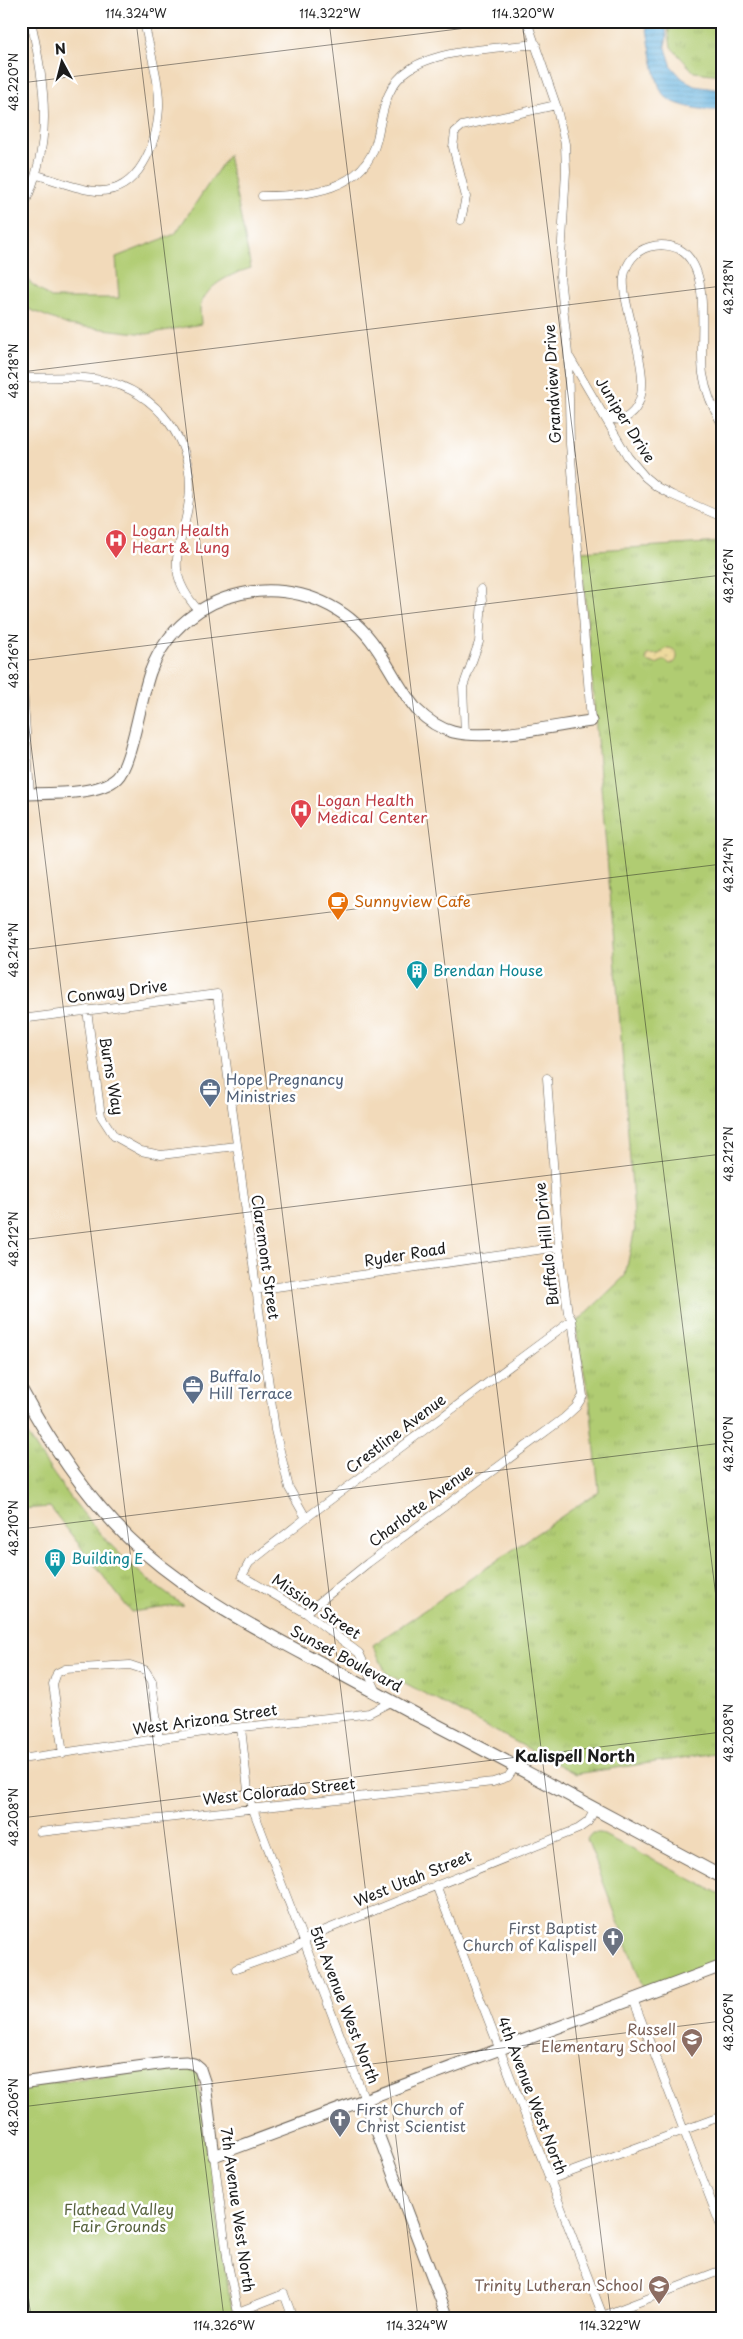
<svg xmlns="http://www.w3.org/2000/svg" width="743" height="2339" font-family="'Playpen Sans',sans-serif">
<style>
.grass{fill:url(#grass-tufts);stroke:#667447}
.sand{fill:url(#sand-dots);stroke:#857b5d}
.park{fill:#b0cc72;stroke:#667447}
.water{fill:url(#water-rules);stroke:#41687e}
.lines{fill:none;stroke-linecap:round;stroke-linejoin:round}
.street-casing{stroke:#675e53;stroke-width:9}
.secondary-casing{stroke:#675e53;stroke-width:13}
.primary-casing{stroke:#675e53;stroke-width:14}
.street{stroke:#fff;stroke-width:8}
.secondary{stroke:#fff;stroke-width:11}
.primary{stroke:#fff;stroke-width:12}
.ticks{fill:none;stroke:#1c1c1c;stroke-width:1;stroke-opacity:0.45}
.labels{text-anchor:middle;stroke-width:5;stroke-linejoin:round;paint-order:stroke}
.street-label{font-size:15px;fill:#1c1c1c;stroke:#fff}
.health-label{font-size:15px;fill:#be3a42;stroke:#fff;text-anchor:start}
.food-label{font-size:15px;fill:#c56008;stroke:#fff;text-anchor:start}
.culture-label{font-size:15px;fill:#0d838f;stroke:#fff;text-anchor:start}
.service-label{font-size:15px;fill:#4e5e75;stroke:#fff;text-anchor:start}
.worship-label{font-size:15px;fill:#5b616d;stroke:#fff;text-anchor:end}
.education-label{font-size:15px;fill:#785e54;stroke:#fff;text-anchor:end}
.park-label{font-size:15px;fill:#57623e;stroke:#fff}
.neighbourhood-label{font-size:16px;font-weight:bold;fill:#1c1c1c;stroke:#fff}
.neatline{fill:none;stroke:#1c1c1c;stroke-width:2}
.ticks-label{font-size:12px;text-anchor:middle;fill:#1c1c1c}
</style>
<defs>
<pattern id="grass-tufts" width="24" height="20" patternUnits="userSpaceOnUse" patternTransform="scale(1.25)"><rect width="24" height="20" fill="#b0cc72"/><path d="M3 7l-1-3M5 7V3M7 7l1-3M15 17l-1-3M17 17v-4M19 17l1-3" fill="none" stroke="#97af62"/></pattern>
<pattern id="sand-dots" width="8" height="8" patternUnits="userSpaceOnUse" patternTransform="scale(1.25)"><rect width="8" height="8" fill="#eeda9e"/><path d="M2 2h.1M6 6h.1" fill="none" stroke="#ccba88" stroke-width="1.8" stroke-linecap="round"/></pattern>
<pattern id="water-rules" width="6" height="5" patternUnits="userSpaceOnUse" patternTransform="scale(1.25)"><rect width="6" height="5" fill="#66b4e0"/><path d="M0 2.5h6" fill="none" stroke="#5392b5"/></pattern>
</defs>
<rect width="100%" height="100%" fill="#fff"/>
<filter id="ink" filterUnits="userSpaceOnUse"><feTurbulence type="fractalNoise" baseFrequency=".02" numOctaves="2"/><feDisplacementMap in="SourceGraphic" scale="10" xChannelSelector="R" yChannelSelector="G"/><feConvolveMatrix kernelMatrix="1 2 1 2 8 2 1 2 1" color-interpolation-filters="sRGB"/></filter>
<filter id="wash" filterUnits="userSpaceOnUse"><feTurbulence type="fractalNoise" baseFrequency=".0096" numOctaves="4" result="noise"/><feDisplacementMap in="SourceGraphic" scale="20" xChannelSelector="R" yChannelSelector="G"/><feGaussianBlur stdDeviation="1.12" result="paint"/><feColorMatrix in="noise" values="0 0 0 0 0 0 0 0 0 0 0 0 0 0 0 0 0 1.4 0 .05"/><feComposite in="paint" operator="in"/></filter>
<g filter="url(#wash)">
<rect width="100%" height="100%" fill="#f2daba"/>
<path class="grass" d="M667,21h55v54l-28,-3 -23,-25z
M722,542v1210l-146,22 -190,-101 -13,-28 226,-154 -9,-88 -15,-79 50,-48 10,-48 -23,-312 -31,-365z
M21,1424c42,69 94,138 162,181l-52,7 -81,-105 -29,2z"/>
<path class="sand" d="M667,648c10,0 13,9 7,15l-4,1 -5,-4 -9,4 -10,-3 1,-6 12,-1z"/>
<path class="park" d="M228,155l23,113c-19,6 -42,15 -50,36 -2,6 0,14 0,20l-54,10 -79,-9 -47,-19 1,-80 6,55 23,17h68l-3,-41 59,-23z
M592,1833h8l122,62v63l-78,32 -57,-151z
M188,2066l9,7 32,222 6,23h-214v-232z"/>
<path class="water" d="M646,21h19l2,16 -2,8 7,22 10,11 12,8 28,4v20c-15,1 -50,-3 -59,-16 -8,-11 -15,-58 -17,-73z"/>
</g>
<g filter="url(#ink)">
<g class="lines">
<g class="street-casing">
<path id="street" d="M527,21l29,84 9,39 1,27 -6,105 8,78 2,90 21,277
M37,175c19,5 40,15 59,16 43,3 61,-48 63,-83 1,-28 -10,-59 -15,-87
M262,196c45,0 103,-5 115,-57 6,-27 8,-54 33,-70 29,-20 91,-21 126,-25
M21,212c33,-67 25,-121 10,-191
M461,220l5,-23 -13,-50 2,-15 7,-6 94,-21
M570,358l58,99 17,20 12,10 15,8 50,22
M21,378c27,0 54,-3 80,2 57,11 95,63 88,120 -6,49 -29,67 10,111
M604,414c6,5 13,8 21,4 41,-22 -5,-106 -1,-141 2,-14 11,-26 25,-30 10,-3 21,-2 30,2 35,20 19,91 24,125 3,18 10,35 19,50
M21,657l9,137
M465,734l-2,-47 16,-45 3,-41 -1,-12
M87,1010l14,106 13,20 27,15 20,4 75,-9
M21,1019l196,-25 58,436 14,58 17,30
M255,1290l304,-43
M306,1613l62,-50 196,-145 12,-11 7,-11 -11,-76 -4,-7 -9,-66 -12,-169
M377,1692l-18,-39 -53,-40 -64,-37 7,-13 57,-45 266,-198
M241,1728l8,71 116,301
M63,1754l-10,-70 4,-11 8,-4 65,-4 15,5 7,11 7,59
M21,1759l203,-30 131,-14 14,-2 22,-11
M40,1832l453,-50 15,-5 7,-10
M436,1885l167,431
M236,1969l59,-21 18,-13 265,-106 10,-7 7,-13
M633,1999l89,230
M214,2156l14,108 11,54
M549,2180l173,-64
M238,2312l46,-18 9,24
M600,2317l122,-47"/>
</g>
<g class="secondary-casing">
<path id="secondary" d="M21,794c25,-1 77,2 96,-16 15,-14 24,-84 34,-108 32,-83 139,-105 205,-46 26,23 38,59 61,86 10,10 21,18 36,22 37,9 99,-6 138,-11
M21,2083l145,-20 20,-1 8,2 6,5 5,15 9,72 508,-190
M365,2100l83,218"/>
</g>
<g class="primary-casing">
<path id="primary" d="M21,1389c32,59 71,118 123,163 53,46 115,78 177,111 32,17 64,35 96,52 102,52 203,108 305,162"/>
</g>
<use href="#street" class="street"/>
<use href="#secondary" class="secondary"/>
<use href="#primary" class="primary"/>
</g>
</g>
<path class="ticks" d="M136,21l282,2297M329,21l282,2297M522,21l200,1625M716,21l6,50M21,83l502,-62M21,372l701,-86M21,661l701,-86M21,663l203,1655M21,950l701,-86M21,1240l701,-86M21,1529l701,-86M21,1818l701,-86M21,2107l701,-86M21,2238l10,80M663,2318l59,-7"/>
<defs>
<g id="hospital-pin" transform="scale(1.125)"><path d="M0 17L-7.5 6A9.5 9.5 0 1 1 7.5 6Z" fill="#e0444e" stroke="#fff"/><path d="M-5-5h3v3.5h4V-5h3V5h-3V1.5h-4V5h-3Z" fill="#fff"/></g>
<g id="cafe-pin" transform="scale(1.125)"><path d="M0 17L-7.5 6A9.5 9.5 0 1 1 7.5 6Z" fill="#e8710a" stroke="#fff"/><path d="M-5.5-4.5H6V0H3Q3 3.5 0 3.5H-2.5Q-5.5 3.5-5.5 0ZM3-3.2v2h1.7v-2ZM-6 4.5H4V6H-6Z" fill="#fff"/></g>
<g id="building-pin" transform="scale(1.125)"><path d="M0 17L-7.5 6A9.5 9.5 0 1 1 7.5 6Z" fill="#0f9aa8" stroke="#fff"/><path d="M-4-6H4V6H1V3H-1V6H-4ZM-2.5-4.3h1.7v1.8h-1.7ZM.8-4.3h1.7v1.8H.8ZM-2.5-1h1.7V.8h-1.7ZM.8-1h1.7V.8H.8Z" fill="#fff"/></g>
<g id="office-pin" transform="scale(1.125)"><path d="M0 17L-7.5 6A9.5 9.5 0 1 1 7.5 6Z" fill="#5c6f8a" stroke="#fff"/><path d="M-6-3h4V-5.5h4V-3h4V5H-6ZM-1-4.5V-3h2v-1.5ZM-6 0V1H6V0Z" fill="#fff"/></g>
<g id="church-pin" transform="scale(1.125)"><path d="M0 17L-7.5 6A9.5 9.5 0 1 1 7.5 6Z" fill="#6b7280" stroke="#fff"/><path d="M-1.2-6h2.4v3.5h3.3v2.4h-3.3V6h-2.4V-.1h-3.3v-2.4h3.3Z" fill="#fff"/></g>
<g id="school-pin" transform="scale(1.125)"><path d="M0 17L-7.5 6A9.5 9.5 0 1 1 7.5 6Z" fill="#8d6e63" stroke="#fff"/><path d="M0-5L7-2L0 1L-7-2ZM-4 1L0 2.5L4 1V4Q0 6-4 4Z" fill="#fff"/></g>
</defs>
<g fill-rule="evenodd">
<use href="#hospital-pin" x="116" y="540"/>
<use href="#hospital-pin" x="301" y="810"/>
<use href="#cafe-pin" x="338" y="902"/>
<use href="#building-pin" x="417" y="971"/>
<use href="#office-pin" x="210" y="1089"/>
<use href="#office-pin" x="193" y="1386"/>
<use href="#building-pin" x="55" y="1559"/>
<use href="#church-pin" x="613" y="1938"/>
<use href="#school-pin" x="692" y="2039"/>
<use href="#church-pin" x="340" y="2119"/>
<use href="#school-pin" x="659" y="2286"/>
</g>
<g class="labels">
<g class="street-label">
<text transform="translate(553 384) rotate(-93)" y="5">Grandview Drive</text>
<text transform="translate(625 420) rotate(58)" y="5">Juniper Drive</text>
<text transform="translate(117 992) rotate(-7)" y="5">Conway Drive</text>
<text transform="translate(111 1076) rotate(80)" y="5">Burns Way</text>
<text transform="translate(547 1244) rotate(-96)" y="5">Buffalo Hill Drive</text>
<text transform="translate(405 1255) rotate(-9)" y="5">Ryder Road</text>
<text transform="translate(265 1257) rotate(82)" y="5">Claremont Street</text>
<text transform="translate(396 1434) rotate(-37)" y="5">Crestline Avenue</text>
<text transform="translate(421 1506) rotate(-37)" y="5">Charlotte Avenue</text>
<text transform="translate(316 1607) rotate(34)" y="5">Mission Street</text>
<text transform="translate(346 1659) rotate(28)" y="5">Sunset Boulevard</text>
<text transform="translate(205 1720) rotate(-8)" y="5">West Arizona Street</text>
<text transform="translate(279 1792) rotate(-6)" y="5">West Colorado Street</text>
<text transform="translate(413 1879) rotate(-22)" y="5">West Utah Street</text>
<text transform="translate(344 2005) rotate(69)" y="5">5th Avenue West North</text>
<text transform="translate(532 2096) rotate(69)" y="5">4th Avenue West North</text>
<text transform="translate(237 2210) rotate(82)" y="5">7th Avenue West North</text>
</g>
<g class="health-label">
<text x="132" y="536">Logan Health<tspan x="132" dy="17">Heart &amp; Lung</tspan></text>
<text x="317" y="806">Logan Health<tspan x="317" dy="17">Medical Center</tspan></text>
</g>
<g class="food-label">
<text x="354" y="907">Sunnyview Cafe</text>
</g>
<g class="culture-label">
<text x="433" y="976">Brendan House</text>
<text x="71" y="1564">Building E</text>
</g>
<g class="service-label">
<text x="226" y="1085">Hope Pregnancy<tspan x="226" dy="17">Ministries</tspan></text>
<text x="209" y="1382">Buffalo<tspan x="209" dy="17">Hill Terrace</tspan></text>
</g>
<g class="worship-label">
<text x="597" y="1934">First Baptist<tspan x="597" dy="17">Church of Kalispell</tspan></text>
<text x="356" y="2115" text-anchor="start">First Church of<tspan x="356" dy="17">Christ Scientist</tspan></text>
</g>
<g class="education-label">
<text x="676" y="2035">Russell<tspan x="676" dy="17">Elementary School</tspan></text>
<text x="643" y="2291">Trinity Lutheran School</text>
</g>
<g class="park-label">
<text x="119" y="2215">Flathead Valley<tspan x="119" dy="17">Fair Grounds</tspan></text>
</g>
<g class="neighbourhood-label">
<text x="575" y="1762">Kalispell North</text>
</g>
</g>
<rect width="743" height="2339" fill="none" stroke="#fff" stroke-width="55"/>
<g transform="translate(62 62) rotate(353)" stroke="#ffffff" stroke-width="4" paint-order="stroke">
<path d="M0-4L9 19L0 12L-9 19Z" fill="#1c1c1c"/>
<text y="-8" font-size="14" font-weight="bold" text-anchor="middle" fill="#1c1c1c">N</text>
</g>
<rect x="28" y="28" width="688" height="2284" class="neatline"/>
<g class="ticks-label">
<text x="136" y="18">114.324°W</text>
<text x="330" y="18">114.322°W</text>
<text x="523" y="18">114.320°W</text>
<text transform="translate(14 82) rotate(-90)" y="4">48.220°N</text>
<text transform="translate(729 287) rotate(-90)" y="4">48.218°N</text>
<text transform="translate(14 371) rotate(-90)" y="4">48.218°N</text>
<text transform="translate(729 576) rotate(-90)" y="4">48.216°N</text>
<text transform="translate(14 661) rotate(-90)" y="4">48.216°N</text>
<text transform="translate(729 865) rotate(-90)" y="4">48.214°N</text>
<text transform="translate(14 950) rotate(-90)" y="4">48.214°N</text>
<text transform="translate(729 1154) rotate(-90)" y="4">48.212°N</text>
<text transform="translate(14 1239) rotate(-90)" y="4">48.212°N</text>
<text transform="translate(729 1444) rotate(-90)" y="4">48.210°N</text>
<text transform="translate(14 1528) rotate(-90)" y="4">48.210°N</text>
<text transform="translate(729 1733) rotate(-90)" y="4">48.208°N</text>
<text transform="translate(14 1817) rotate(-90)" y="4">48.208°N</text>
<text transform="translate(729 2022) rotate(-90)" y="4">48.206°N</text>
<text transform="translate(14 2107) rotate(-90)" y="4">48.206°N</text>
<text x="224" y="2330">114.326°W</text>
<text x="417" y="2330">114.324°W</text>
<text x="610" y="2330">114.322°W</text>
</g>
</svg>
